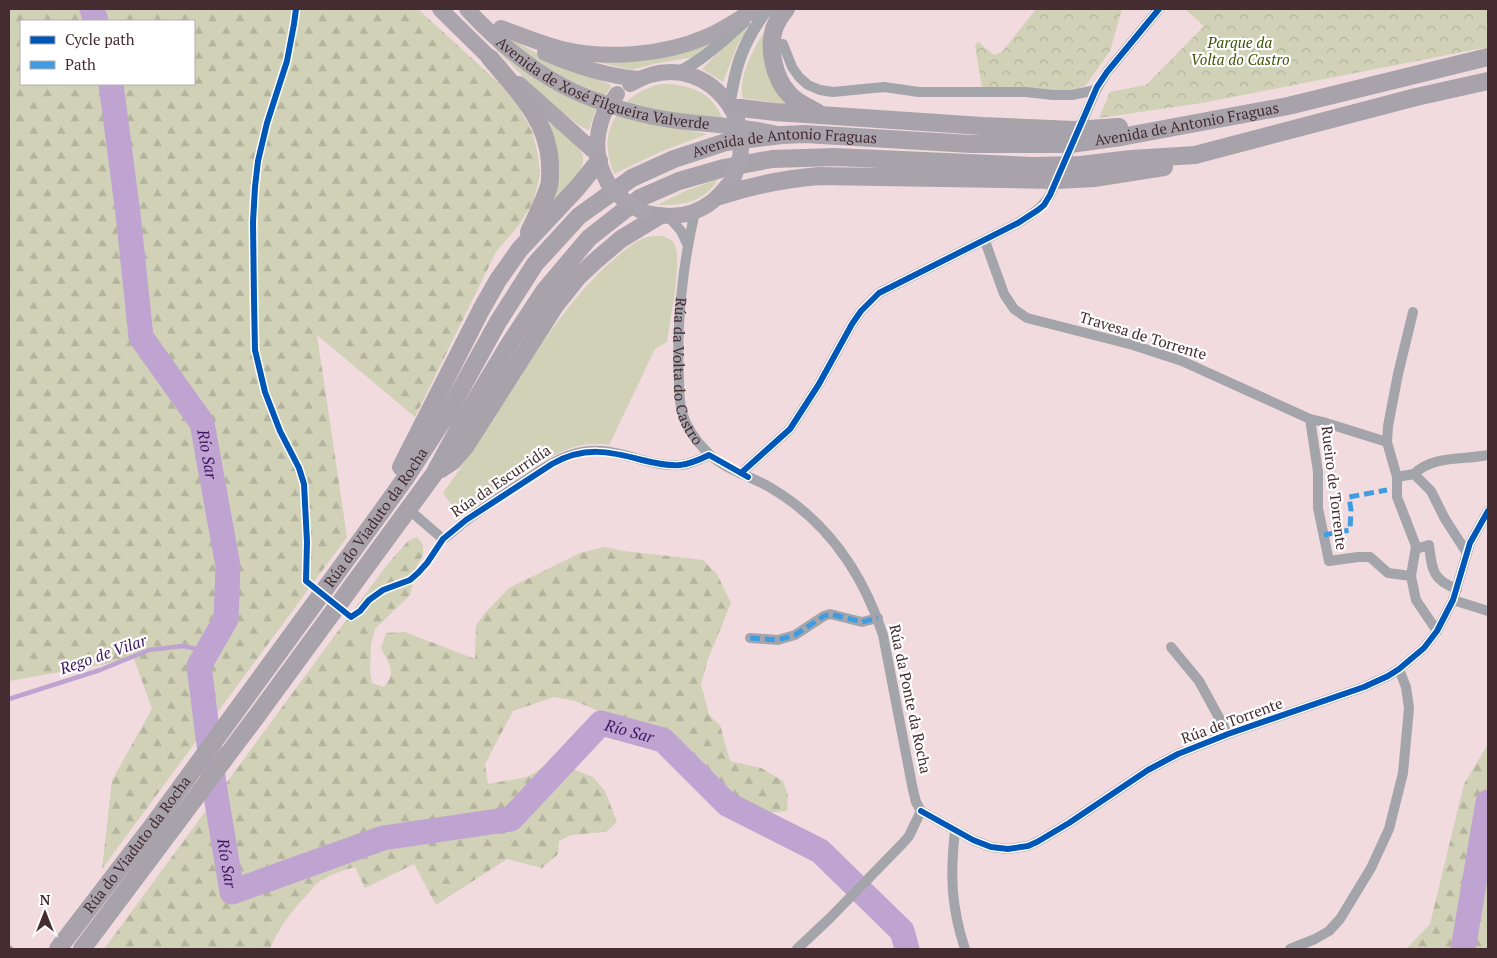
<svg xmlns="http://www.w3.org/2000/svg" width="1497" height="958" font-family="'PT Serif',serif">
<style>
.grass{fill:#d0d1b7}
.forest{fill:url(#forest-firs);fill-rule:evenodd}
.park{fill:url(#park-crowns)}
.lines{fill:none;stroke-linecap:round;stroke-linejoin:round}
.stream{stroke:#bfa4d2;stroke-width:4.5}
.river{stroke:#bfa4d2;stroke-width:25}
.minor{stroke:#a4a5ab;stroke-width:10}
.tertiary{stroke:#a4a5ab;stroke-width:12}
.primary{stroke:#aaa5ad;stroke-width:16}
.trunk{stroke:#a8a2aa;stroke-width:18}
.rail{stroke:#a6a0a4;stroke-width:4;stroke-dasharray:8 4;stroke-linecap:butt}
.minor-bridge{stroke:#a4a5ab;stroke-width:10}
.primary-bridge{stroke:#aaa5ad;stroke-width:16}
.quiet{stroke:#409ce1;stroke-width:5;stroke-dasharray:10 5;stroke-linecap:butt}
.cycleway-casing{stroke:#fff;stroke-width:9}
.cycleway{stroke:#0057b8;stroke-width:6}
.labels{text-anchor:middle;stroke-width:4.5;stroke-linejoin:round;paint-order:stroke}
.park-label{font-size:15px;font-style:italic;fill:#3f5507;stroke:#fff}
.street-label{font-size:15px;fill:#452c31;stroke:#fff}
.water-label{font-size:16px;font-style:italic;fill:#3f1561;stroke:#fff}
</style>
<defs>
<pattern id="forest-firs" width="22" height="20" patternUnits="userSpaceOnUse" patternTransform="scale(1.25)"><rect width="22" height="20" fill="#d0d1b7"/><path d="M5 1l3.5 6h-7zM16 11l3.5 6h-7z" fill="#b4b49e"/></pattern>
<pattern id="park-crowns" width="20" height="18" patternUnits="userSpaceOnUse" patternTransform="scale(1.25)"><rect width="20" height="18" fill="#d0d1b7"/><path d="M2 6a3 3 0 1 1 6 0M12 15a3 3 0 1 1 6 0" fill="none" stroke="#b4b49e"/></pattern>
</defs>
<rect width="100%" height="100%" fill="#f1dbdf"/>
<path class="grass" d="M1185,9h37l-17,18z
M745,29l1,2 -9,15 -14,36 -21,-13 29,-29z
M497,30l44,26 68,28 2,1v2l-7,9 -47,-22 -17,-10z
M726,30l-33,27 -35,6 -27,7 -51,-12z
M765,30l1,1 25,74 -48,-7c-6,-18 12,-53 22,-68z
M493,47l29,20 75,39 -8,24c-17,-3 -79,-67 -96,-83z
M660,84c28,0 53,7 63,36l-48,-5 -50,-12c11,-10 20,-15 35,-19z
M616,116l91,18 -47,18 -46,22c-8,-20 -10,-39 2,-58z
M549,124l5,1c8,7 23,19 28,28 7,16 -20,39 -30,49 3,-6 5,-13 7,-19 3,-20 -5,-40 -10,-59z
M718,179c-12,23 -37,27 -61,26l28,-14z
M663,236c4,2 11,4 12,9 7,18 -5,76 -8,97l-12,7 -46,96c-34,-6 -61,13 -88,31 -16,10 -32,21 -49,31l-11,10 -18,-24c16,-23 32,-46 47,-69 38,-58 75,-125 129,-169 8,-7 18,-15 29,-18 4,-1 10,-1 15,-1z"/>
<path class="forest" d="M9,9h409l83,76 17,21 14,25 6,24 2,20 -7,28 -14,22 -23,27 -81,165 -98,-82 30,202 -245,332 10,-89 40,-71 -18,-50 -125,22zM21,21h173v63h-173z
M417,537l6,8v10l-6,11 -7,29 -35,34 -4,15 -1,27 2,12 12,4c13,-15 5,-23 -3,-39l5,-15 19,-1 70,27 1,-33 8,-12 25,-26 71,-35 24,-6 20,4 79,9 14,14 14,29 -23,56 -7,25 8,31 11,10 10,36 31,7 22,13 5,15 -1,15 -34,3 -25,-16 -36,-39 -25,-19 -92,-39 -21,-4 -41,14 -28,53 3,20 39,-7 26,-15 40,15 12,14 12,31 -11,10 -35,3 -12,6 -1,13 -16,14 -35,-9 -71,46 -22,-41 -49,24 -10,-21c-12,3 -23,7 -33,13 -6,3 -10,9 -14,14 -16,16 -30,34 -38,55h-166l282,-383 22,-25z
M1488,744v205h-82l24,-25 34,-140z"/>
<path class="park" d="M1036,9h86l-12,42 -24,34 -8,4 -8,1 -30,1 -58,-3 -7,-42 3,-4 16,13 8,-3z
M1221,9h267v38l-286,56 -103,15 11,-26 36,-7z"/>
<g class="lines">
<path class="stream" d="M9,699l91,-29 49,-20 34,-4 24,5"/>
<g class="river">
<path d="M92,9l4,12"/>
<path id="s1" d="M111,84l17,130 13,123 61,86 26,143 -2,53 -27,47 15,118 18,108 151,-54 128,-19 90,-96 62,17 64,64 93,47 82,80 5,18"/>
<path d="M1463,949l25,-147"/>
</g>
<g class="minor">
<path d="M783,44l9,23 7,10 9,8 12,5 13,2 51,-5 35,5h107l27,3h19l24,-5 11,-18 52,-63"/>
<path id="s2" d="M695,212c-12,50 -19,114 -16,166 0,11 0,23 3,34 4,15 15,30 26,41 17,17 43,23 63,35 56,33 92,86 112,147l30,155 3,12 5,9"/>
<path d="M669,217l12,14 7,15"/>
<path d="M985,241l19,53 10,15 13,9 106,27 49,16 128,58 13,3 64,20"/>
<path d="M1413,312l-15,62 -10,52 -1,16 10,35 17,-3"/>
<path d="M1310,419l8,53v36l11,53 29,-4h12l18,16 23,3"/>
<path d="M741,473l49,-44 29,-45 33,-60 9,-13 18,-18 139,-70c13,-8 24,-15 32,-28"/>
<path d="M1414,474l17,17 14,28 22,34"/>
<path d="M1414,474c19,-19 50,-14 74,-19"/>
<path d="M1397,477v20l19,49 -5,30 5,24 21,31"/>
<path d="M408,509l35,30c9,-5 15,-13 24,-19 17,-13 36,-25 54,-37 19,-12 38,-27 61,-31 34,-7 65,16 99,13 9,-1 20,-6 28,-10"/>
<path d="M1416,549l13,-4c3,24 3,35 28,44"/>
<path d="M1453,600l35,11"/>
<path d="M750,638l28,2 17,-5 29,-19 6,-2 32,8 16,-4"/>
<path d="M1171,647l28,34 29,53"/>
<path d="M921,811l52,29 18,7 17,2 20,-3 9,-4 32,-19 79,-53 30,-16 50,-20 136,-47 24,-11 11,-7 25,-21 13,-17 16,-31 17,-57 18,-32"/>
<path d="M955,831c-5,43 -4,76 10,118"/>
<path d="M797,949l33,-31 74,-76 5,-6 12,-25"/>
<path d="M1290,949l25,-10 14,-8 11,-12 31,-51 18,-39 14,-56 6,-65 -3,-21 -7,-18"/>
</g>
<path class="tertiary" d="M679,72c25,-13 43,-31 65,-50
M729,103c3,-10 4,-20 7,-31 5,-22 18,-46 32,-63"/>
<g class="primary">
<path d="M440,9l60,59"/>
<path id="s3" d="M467,9c24,26 51,50 82,69 34,21 82,36 122,42 35,5 71,5 106,14"/>
<path d="M501,28c20,7 40,16 61,21 45,11 102,6 144,-12 18,-7 33,-19 50,-28"/>
<path d="M545,53c30,13 61,23 94,26"/>
<path d="M519,84l78,70"/>
<path d="M630,84c43,-25 86,-9 107,35"/>
<path d="M604,113c-10,25 -9,47 4,70"/>
<path d="M647,213c33,8 60,0 81,-28"/>
</g>
<g class="trunk">
<path d="M786,9c-5,6 -9,12 -12,20 -6,20 0,49 15,65 8,9 19,13 29,19"/>
<path d="M490,58c26,31 58,62 60,105 0,7 1,16 -1,23 -5,16 -13,31 -20,46"/>
<path d="M732,108h9l34,4 207,14 92,4 45,-3"/>
<path d="M720,196c33,-11 65,-17 99,-20l238,4 37,-2 70,-11"/>
<path d="M401,467l80,-157 17,-30 22,-31 57,-61 22,-27"/>
<path d="M441,469l12,-8 12,-14 90,-141 23,-29 16,-15 27,-23 38,-23"/>
<path id="s4" d="M58,949l95,-124 226,-310 28,-39 43,-67 48,-87 37,-58 44,-48 53,-38 42,-19 52,-17 56,-7 23,-1 166,10h99l51,-7 167,-31 200,-49"/>
<path d="M82,949l174,-232 178,-243 25,-46 51,-85 35,-53 44,-52 51,-40 39,-17 45,-13 48,-9 63,-2 197,9 49,-1 50,-6 64,-4 221,-58 72,-16"/>
</g>
<path class="rail" d="M9,947l3,2"/>
<path class="minor-bridge" d="M1050,195l46,-105"/>
<path class="primary-bridge" d="M604,113l13,-19
M733,179c10,-25 10,-33 4,-60
M608,183c10,14 22,23 37,30"/>
<path class="quiet" d="M1324,535l26,-5 1,-20 -2,-13 38,-7
M750,638l28,2 17,-5 29,-19 6,-2 32,8 16,-4"/>
<g class="cycleway-casing">
<path id="cycleway" d="M296,9l-2,15 -7,37 -20,62 -9,38 -3,26 -2,35 1,78 1,50 10,42 15,39 19,37 5,16 3,58 -1,39 45,36 9,-6 9,-11 14,-10 27,-10 8,-7 9,-10 16,-24 23,-19 86,-56c32,-18 57,-13 90,-4 12,3 26,6 38,5 10,-1 21,-6 29,-10l39,22
M741,473l49,-44 29,-45 33,-60 9,-13 18,-18 139,-70 20,-13 6,-5 6,-10 47,-108 10,-15 52,-63
M921,811l52,29 18,7 17,2 20,-3 9,-4 32,-19 79,-53 30,-16 50,-20 136,-47 24,-11 11,-7 25,-21 13,-17 16,-31 17,-57 18,-32"/>
</g>
<use href="#cycleway" class="cycleway"/>
</g>
<g class="labels">
<g class="park-label">
<text x="1240" y="48">Parque da<tspan x="1240" dy="17">Volta do Castro</tspan></text>
</g>
<g class="street-label">
<text dy="5" stroke="none"><textPath href="#s3" startOffset="160">Avenida de Xosé Filgueira Valverde</textPath></text>
<text dy="5" stroke="none"><textPath href="#s4" startOffset="1530">Avenida de Antonio Fraguas</textPath></text>
<text dy="5" stroke="none"><textPath href="#s4" startOffset="1125">Avenida de Antonio Fraguas</textPath></text>
<text transform="translate(1143 336) rotate(17)" y="5">Travesa de Torrente</text>
<text dy="5" stroke="none"><textPath href="#s2" startOffset="162">Rúa da Volta do Castro</textPath></text>
<text transform="translate(501 481) rotate(-34)" y="5">Rúa da Escurridía</text>
<text transform="translate(1334 488) rotate(83)" y="5">Rueiro de Torrente</text>
<text dy="5" stroke="none"><textPath href="#s4" startOffset="536">Rúa do Viaduto da Rocha</textPath></text>
<text transform="translate(910 699) rotate(78)" y="5">Rúa da Ponte da Rocha</text>
<text transform="translate(1232 721) rotate(-20)" y="5">Rúa de Torrente</text>
<text dy="5" stroke="none"><textPath href="#s4" startOffset="131">Rúa do Viaduto da Rocha</textPath></text>
</g>
<g class="water-label">
<text dy="6" stroke="none"><textPath href="#s1" startOffset="392">Río Sar</textPath></text>
<text transform="translate(103 654) rotate(-19)" y="6">Rego de Vilar</text>
<text dy="6" stroke="none"><textPath href="#s1" startOffset="1292">Río Sar</textPath></text>
<text dy="6" stroke="none"><textPath href="#s1" startOffset="812">Río Sar</textPath></text>
</g>
</g>
<rect width="1497" height="958" fill="none" stroke="#452c31" stroke-width="20"/>
<rect x="20" y="20" width="175" height="65" fill="#ffffff" stroke="#b5abad"/>
<rect x="30" y="36" width="25" height="8" fill="#0057b8" stroke="#b5abad"/>
<text x="65" y="45" font-size="15" fill="#452c31">Cycle path</text>
<rect x="30" y="61" width="25" height="8" fill="#409ce1" stroke="#b5abad"/>
<text x="65" y="70" font-size="15" fill="#452c31">Path</text>
<g transform="translate(45 913)" stroke="#ffffff" stroke-width="4" paint-order="stroke">
<path d="M0-4L9 19L0 12L-9 19Z" fill="#452c31"/>
<text y="-8" font-size="14" font-weight="bold" text-anchor="middle" fill="#452c31">N</text>
</g>
</svg>
